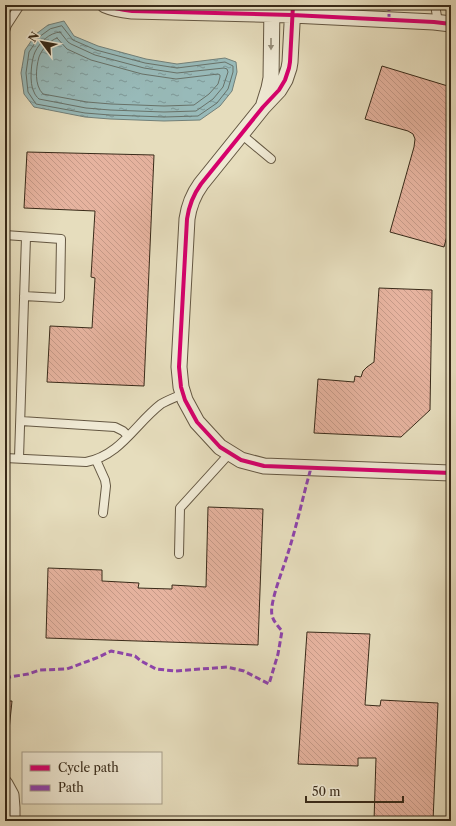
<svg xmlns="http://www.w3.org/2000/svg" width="456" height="826" font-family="'Libre Caslon Text',serif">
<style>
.water{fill:url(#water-ripples);stroke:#728079}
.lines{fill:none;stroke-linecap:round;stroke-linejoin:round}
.shore{stroke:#687269;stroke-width:1}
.building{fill:url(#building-back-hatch);stroke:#382a19}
.lane-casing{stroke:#645742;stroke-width:10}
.street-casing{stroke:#645742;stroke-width:17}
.lane{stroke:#efe9d4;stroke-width:8}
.street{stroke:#efe9d4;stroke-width:15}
.quiet{stroke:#8e44ad;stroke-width:3;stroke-dasharray:6 3;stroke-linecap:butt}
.cycleway-casing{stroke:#efe9d4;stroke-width:6}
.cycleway{stroke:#d6006c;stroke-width:4}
.oneway{fill:#948a76}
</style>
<defs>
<pattern id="water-ripples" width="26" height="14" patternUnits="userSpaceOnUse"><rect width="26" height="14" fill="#98bab9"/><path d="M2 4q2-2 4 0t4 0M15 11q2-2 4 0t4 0" fill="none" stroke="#7d9796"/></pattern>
<pattern id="building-back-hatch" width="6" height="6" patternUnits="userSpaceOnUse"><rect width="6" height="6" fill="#e6b39f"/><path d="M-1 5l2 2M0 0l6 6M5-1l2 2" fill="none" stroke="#c69a88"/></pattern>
</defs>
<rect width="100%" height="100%" fill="#e6ddbd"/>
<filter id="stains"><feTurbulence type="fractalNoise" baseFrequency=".005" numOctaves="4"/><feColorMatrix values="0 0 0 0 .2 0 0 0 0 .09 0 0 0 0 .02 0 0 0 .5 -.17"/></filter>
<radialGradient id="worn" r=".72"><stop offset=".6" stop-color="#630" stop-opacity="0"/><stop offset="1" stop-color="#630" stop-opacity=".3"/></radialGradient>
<path class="water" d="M64,21l10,15 24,10 48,13 31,5 48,-6 11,4 1,10 -5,19 -12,15 -20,14 -36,1 -54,-2 -25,-2 -51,-10 -10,-13 -3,-21 4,-23 11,-16 12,-9z"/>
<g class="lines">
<path class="shore" d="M62,26l11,14 23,10 49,13 32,5 48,-6 8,4v6l-5,17 -11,14 -19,13 -34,1 -54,-2 -25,-2 -49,-9 -8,-12 -2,-19 3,-21 10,-15 11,-8z
M60,32l8,10 3,2 24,11 49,13 33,5 47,-5 3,1 1,3 -5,15 -10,12 -17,12 -32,1 -54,-2 -24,-2 -47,-9c-2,-2 -4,-4 -5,-7 -5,-8 -3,-32 1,-40 5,-10 14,-19 25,-20z
M57,38l10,11 24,11 51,14 34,5 42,-5 2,1v2l-2,7 -9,10 -15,11 -30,1 -53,-2 -24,-2 -44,-8c-9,-9 -7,-26 -4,-37 3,-8 10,-16 18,-19z"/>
</g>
<path class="building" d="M382,66l69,21v134l-7,26 -54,-15 24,-85 1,-8 -2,-5 -5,-3 -43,-12z
M27,152l127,3 -10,231 -97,-4 3,-56 42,2 3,-50 -4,-1 4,-66 -71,-3z
M379,288l53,2 -2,120 -29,27 -87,-4 4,-54 36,3 1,-6 6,1 2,-6 4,-4 7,-5z
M208,507l55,2 -5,136 -212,-7 2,-70 54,2v11l37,2 -1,5 34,1v-4l34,2z
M307,632l63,2 -5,71 15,1 1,-6 57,3 -5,118h-59l2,-63h-18v8l-60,-2z
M5,701h7l-4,39 -3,-1z
M53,819l25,1v1h-25z"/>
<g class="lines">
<g class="lane-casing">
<path id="lane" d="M435,5l3,17
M5,31l2,-6 13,-20
M241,134l30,25
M5,235l56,4 -1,59 -36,-2
M21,421l94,6 8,4 5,5
M5,458l81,4c35,-7 49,-38 75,-58 7,-4 15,-7 22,-10
M19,458l7,-221
M96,460l9,20 1,6 -3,27
M179,554l1,-46 50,-55"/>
</g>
<g class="street-casing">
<path id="street" d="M105,5c9,4 18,5 27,6l160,4 142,7 17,2
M293,5l-3,57 -1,6 -4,12 -6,10 -16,17 -62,77c-8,11 -12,21 -14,35l-8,148 2,20 4,13 12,22 23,25 21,13 23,6 187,7
M264,104l5,-16 2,-10 1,-73
M5,784l6,11 1,13v13"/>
</g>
<use href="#lane" class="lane"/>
<use href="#street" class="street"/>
<path class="quiet" d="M389,20v-15
M5,677h5l18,-3 12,-4 27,-1 32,-12 12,-6 24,5 6,5 15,8 19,2 52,-4 17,4 25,13 9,-30 4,-23c-4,-5 -9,-10 -10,-16 -3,-12 12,-48 16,-62 9,-28 15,-57 23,-85"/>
<g class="cycleway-casing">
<path id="cycleway" d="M105,5c9,4 18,5 27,6l160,4 142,7 17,2
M293,5l-3,57 -1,6 -4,12 -6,10 -16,17 -62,77c-8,11 -12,21 -14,35l-8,148 2,20 4,13 12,22 23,25 21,13 23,6 187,7"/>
</g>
<use href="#cycleway" class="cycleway"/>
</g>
<defs><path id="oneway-solid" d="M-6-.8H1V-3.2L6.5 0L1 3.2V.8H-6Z"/></defs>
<use class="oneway" href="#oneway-solid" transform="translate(271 44) rotate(90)"/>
<rect width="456" height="826" fill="none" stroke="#e6ddbd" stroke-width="20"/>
<rect x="6" y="6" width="444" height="814" fill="none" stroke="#382a19" stroke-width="2"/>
<rect x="10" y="10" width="436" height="806" fill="none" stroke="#382a19"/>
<rect x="22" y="752" width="140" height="52" fill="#efe9d4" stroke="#a69d89"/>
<rect x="30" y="765" width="20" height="6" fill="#d6006c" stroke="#a69d89"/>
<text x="58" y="772" font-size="12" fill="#382a19">Cycle path</text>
<rect x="30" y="785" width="20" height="6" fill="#8e44ad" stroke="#a69d89"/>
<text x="58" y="792" font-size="12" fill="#382a19">Path</text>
<g transform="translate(42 42) rotate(302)" stroke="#efe9d4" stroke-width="3" paint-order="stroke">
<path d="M0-3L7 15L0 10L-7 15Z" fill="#382a19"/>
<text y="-6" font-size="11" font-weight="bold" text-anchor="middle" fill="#382a19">N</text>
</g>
<path d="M306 796v6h97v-6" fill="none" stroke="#382a19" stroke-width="2"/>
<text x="312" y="796" font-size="12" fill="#382a19" stroke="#efe9d4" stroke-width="3" paint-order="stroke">50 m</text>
<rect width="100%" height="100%" filter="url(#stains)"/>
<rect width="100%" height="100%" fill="url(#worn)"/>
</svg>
